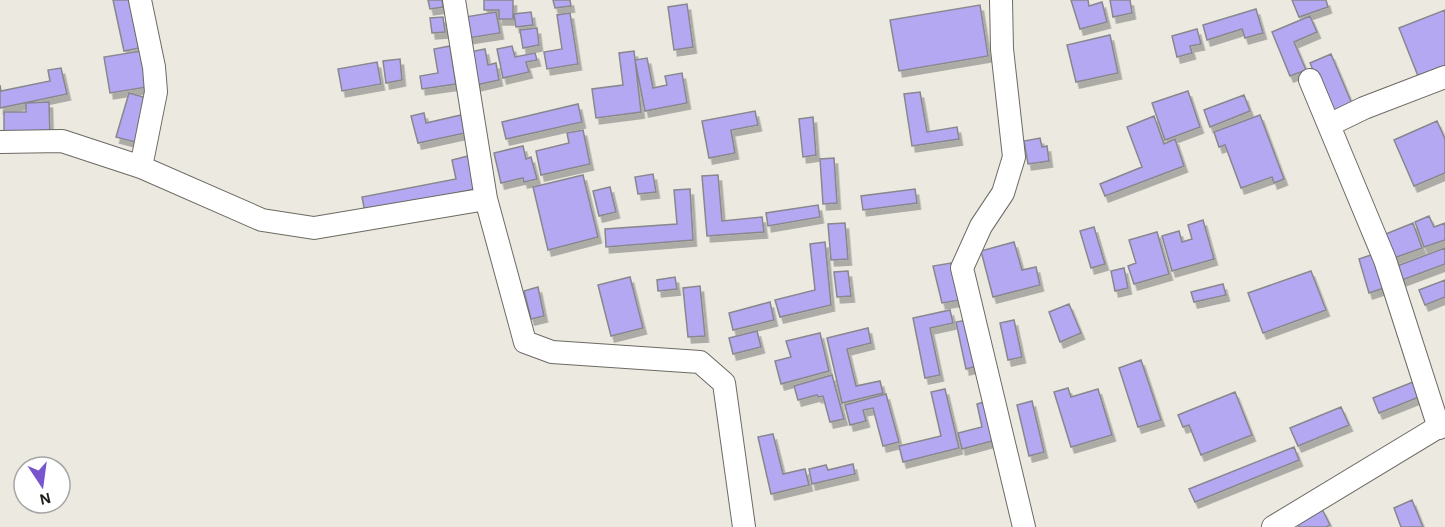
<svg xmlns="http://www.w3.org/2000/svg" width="1445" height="527" font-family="'Alegreya Sans',sans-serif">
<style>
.building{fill:#b5a8f3;stroke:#88878e;stroke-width:1.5;filter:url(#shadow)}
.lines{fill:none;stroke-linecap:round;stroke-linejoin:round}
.street-casing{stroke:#6c6a63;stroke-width:24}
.street{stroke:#fff;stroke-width:22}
</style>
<defs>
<filter id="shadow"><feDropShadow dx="3.5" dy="6" stdDeviation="0" flood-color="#0004"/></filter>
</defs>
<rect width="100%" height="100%" fill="#ece9e1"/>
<path class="building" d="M113,0h16l10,48 -15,3z
M428,0h14l1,7 -13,2z
M484,0h29v19h-14v-9h-15z
M553,0h17l1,6 -16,2z
M1071,0h17l1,6 13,-4 5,20 -27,7z
M1110,0h20l2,13 -19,4z
M1292,0h34l2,7 -29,10z
M687,4l6,43 -19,3 -6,-43z
M980,5l8,51 -89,15 -9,-51z
M1256,9l7,24 -18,5 -3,-9 -35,11 -4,-15z
M1445,10v61l-25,10 -21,-53z
M496,12l4,21 -32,5 -3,-21z
M531,12l2,13 -17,2 -2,-13z
M570,13l8,51 -31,5 -3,-17 18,-3 -5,-34z
M1310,16l7,16 -23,10 12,28 -16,6 -18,-44z
M443,17l2,15 -13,1 -2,-15z
M537,28l2,17 -16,3 -3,-18z
M1197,29l4,15 -11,2 2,7 -15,4 -5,-21z
M1110,35l8,38 -42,9 -9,-37z
M450,46l6,38 -34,5 -2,-13 18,-3 -4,-24z
M512,46l3,11 20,-4 2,7 -11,2 3,10 -26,6 -6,-29z
M485,49l3,16 8,-2 3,17 -23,5 -6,-33z
M141,51l6,36 -37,6 -6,-36z
M634,51l7,61 -45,6 -4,-29 31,-4 -4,-32z
M1331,54l21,50 -21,9 -21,-50z
M647,58l6,30 14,-3 -2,-9 17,-3 5,30 -42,8 -10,-51z
M400,59l2,21 -16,3 -3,-22z
M377,62l4,22 -39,7 -4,-22z
M61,68l6,26 -67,14v-23l1,6 49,-10 -2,-11z
M1188,91l12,36 -35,13 -13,-37z
M920,92l7,40 30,-5 2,12 -47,7 -8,-52z
M129,93l18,5 -12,44 -19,-5z
M1244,95l6,16 -40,16 -6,-17z
M49,102l1,37 -46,1v-28h22v-9z
M578,104l4,18 -76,17 -4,-17z
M755,111l3,14 -27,5 4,23 -26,5 -7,-37z
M424,113l2,10 35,-8 4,18 -47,10 -7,-27z
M1260,115l24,64 -10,4 -2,-6 -31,11 -16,-43 -6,2 -5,-15z
M1154,116l10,28 11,-5 9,27 -79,30 -5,-12 42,-17 -15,-40z
M813,117l3,38 -13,2 -4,-38z
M1437,121l8,18v34l-31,13 -20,-46z
M583,130l7,34 -49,11 -5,-24 33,-8 -2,-10z
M1040,138l2,9 5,-1 2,15 -21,3 -4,-23z
M523,146l3,13 5,-2 6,22 -13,3 -1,-4 -22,5 -7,-30z
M468,156l7,33 -110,23 -3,-15 94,-18 -4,-19z
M834,158l3,45 -14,1 -3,-45z
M653,174l3,18 -18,2 -3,-17z
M583,175l15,62 -50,13 -15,-63z
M718,175l4,46 40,-4 2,15 -57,4 -5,-60z
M610,187l6,25 -17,4 -6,-25z
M690,189l3,51 -87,7 -1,-18 72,-5 -3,-34z
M915,189l2,14 -54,7 -2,-14z
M818,205l2,12 -52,9 -2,-13z
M1429,216l5,11 11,-4v17l-21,7 -9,-25z
M1203,220l11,39 -42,12 -10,-35 17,-5 3,11 10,-3 -4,-14z
M845,223l3,36 -17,1 -3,-36z
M1413,223l9,25 -31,11 -10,-23z
M1094,227l11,37 -14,4 -11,-37z
M1157,232l12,42 -35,10 -6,-18 8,-3 -7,-23z
M825,242l6,63 -51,12 -5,-17 40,-10 -5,-46z
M1014,242l8,28 14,-3 4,18 -47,12 -12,-46z
M1445,248v16l-43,16 -5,-14z
M1374,254l10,34 -15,5 -10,-34z
M951,263l9,37 -18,3 -9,-37z
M1124,268l4,20 -13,3 -4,-20z
M848,271l3,25 -14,1 -3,-25z
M1311,271l15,39 -63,23 -15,-40z
M630,277l13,51 -32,8 -13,-51z
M675,277l2,12 -19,2 -1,-11z
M1445,280v17l-20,8 -6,-15z
M1223,284l3,11 -32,7 -3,-10z
M700,286l5,50 -17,1 -5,-49z
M538,287l6,29 -13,3 -7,-28z
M770,302l4,18 -41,10 -4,-17z
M1069,304l12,29 -21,9 -11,-30z
M950,310l3,13 -23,5 10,47 -15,3 -12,-60z
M967,320l10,46 -11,3 -10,-47z
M1014,320l8,37 -14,3 -8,-37z
M868,328l3,15 -24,6 9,37 24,-5 3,12 -41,10 -15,-65z
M757,331l4,16 -28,7 -4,-16z
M820,333l9,38 -48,13 -6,-23 16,-4 -5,-16z
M1141,360l20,60 -23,7 -19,-59z
M832,375l12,44 -14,3 -7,-26 -5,1 -1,-2 -19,5 -4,-14z
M1418,380l6,15 -45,18 -6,-15z
M1068,388l3,9 27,-8 14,46 -41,12 -17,-55z
M945,389l14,59 -56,14 -4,-16 42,-10 -10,-44z
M1235,392l17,43 -51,20 -12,-30 -6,2 -5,-12z
M886,394l13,48 -16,4 -10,-38 -10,2 3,11 -16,4 -5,-20z
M987,401l9,39 -34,9 -4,-16 24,-6 -5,-23z
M1032,401l12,51 -15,4 -12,-51z
M1341,407l8,18 -51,21 -8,-18z
M773,434l10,40 22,-5 4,16 -38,9 -13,-57z
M1294,447l5,13 -104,42 -6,-13z
M853,464l2,10 -43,10 -3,-15 17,-4 2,5z
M1412,500l11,27h-22l-7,-19z
M1322,509l8,16 -4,2h-27l-3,-6z"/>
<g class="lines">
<g class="street-casing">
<path id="street" d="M140,0l14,67 2,25 -15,75
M454,0l32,199
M1001,0l1,49 12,108 -11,36 -22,33 -19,42 62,259
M1310,80l75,180 54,168
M1329,125l35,-17 81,-31
M0,142l62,-1 79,26 121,53 52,8 172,-29 39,143 27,10 148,10 24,21 20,144
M1273,527l172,-104"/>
</g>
<use href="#street" class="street"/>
</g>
<g transform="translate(42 485) rotate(167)"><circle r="28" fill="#ffffff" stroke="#a6a6a5" stroke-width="1.5"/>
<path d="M0-4.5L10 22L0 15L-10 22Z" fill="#7655cf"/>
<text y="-9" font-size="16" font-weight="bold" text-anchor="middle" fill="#21201d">N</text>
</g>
</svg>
